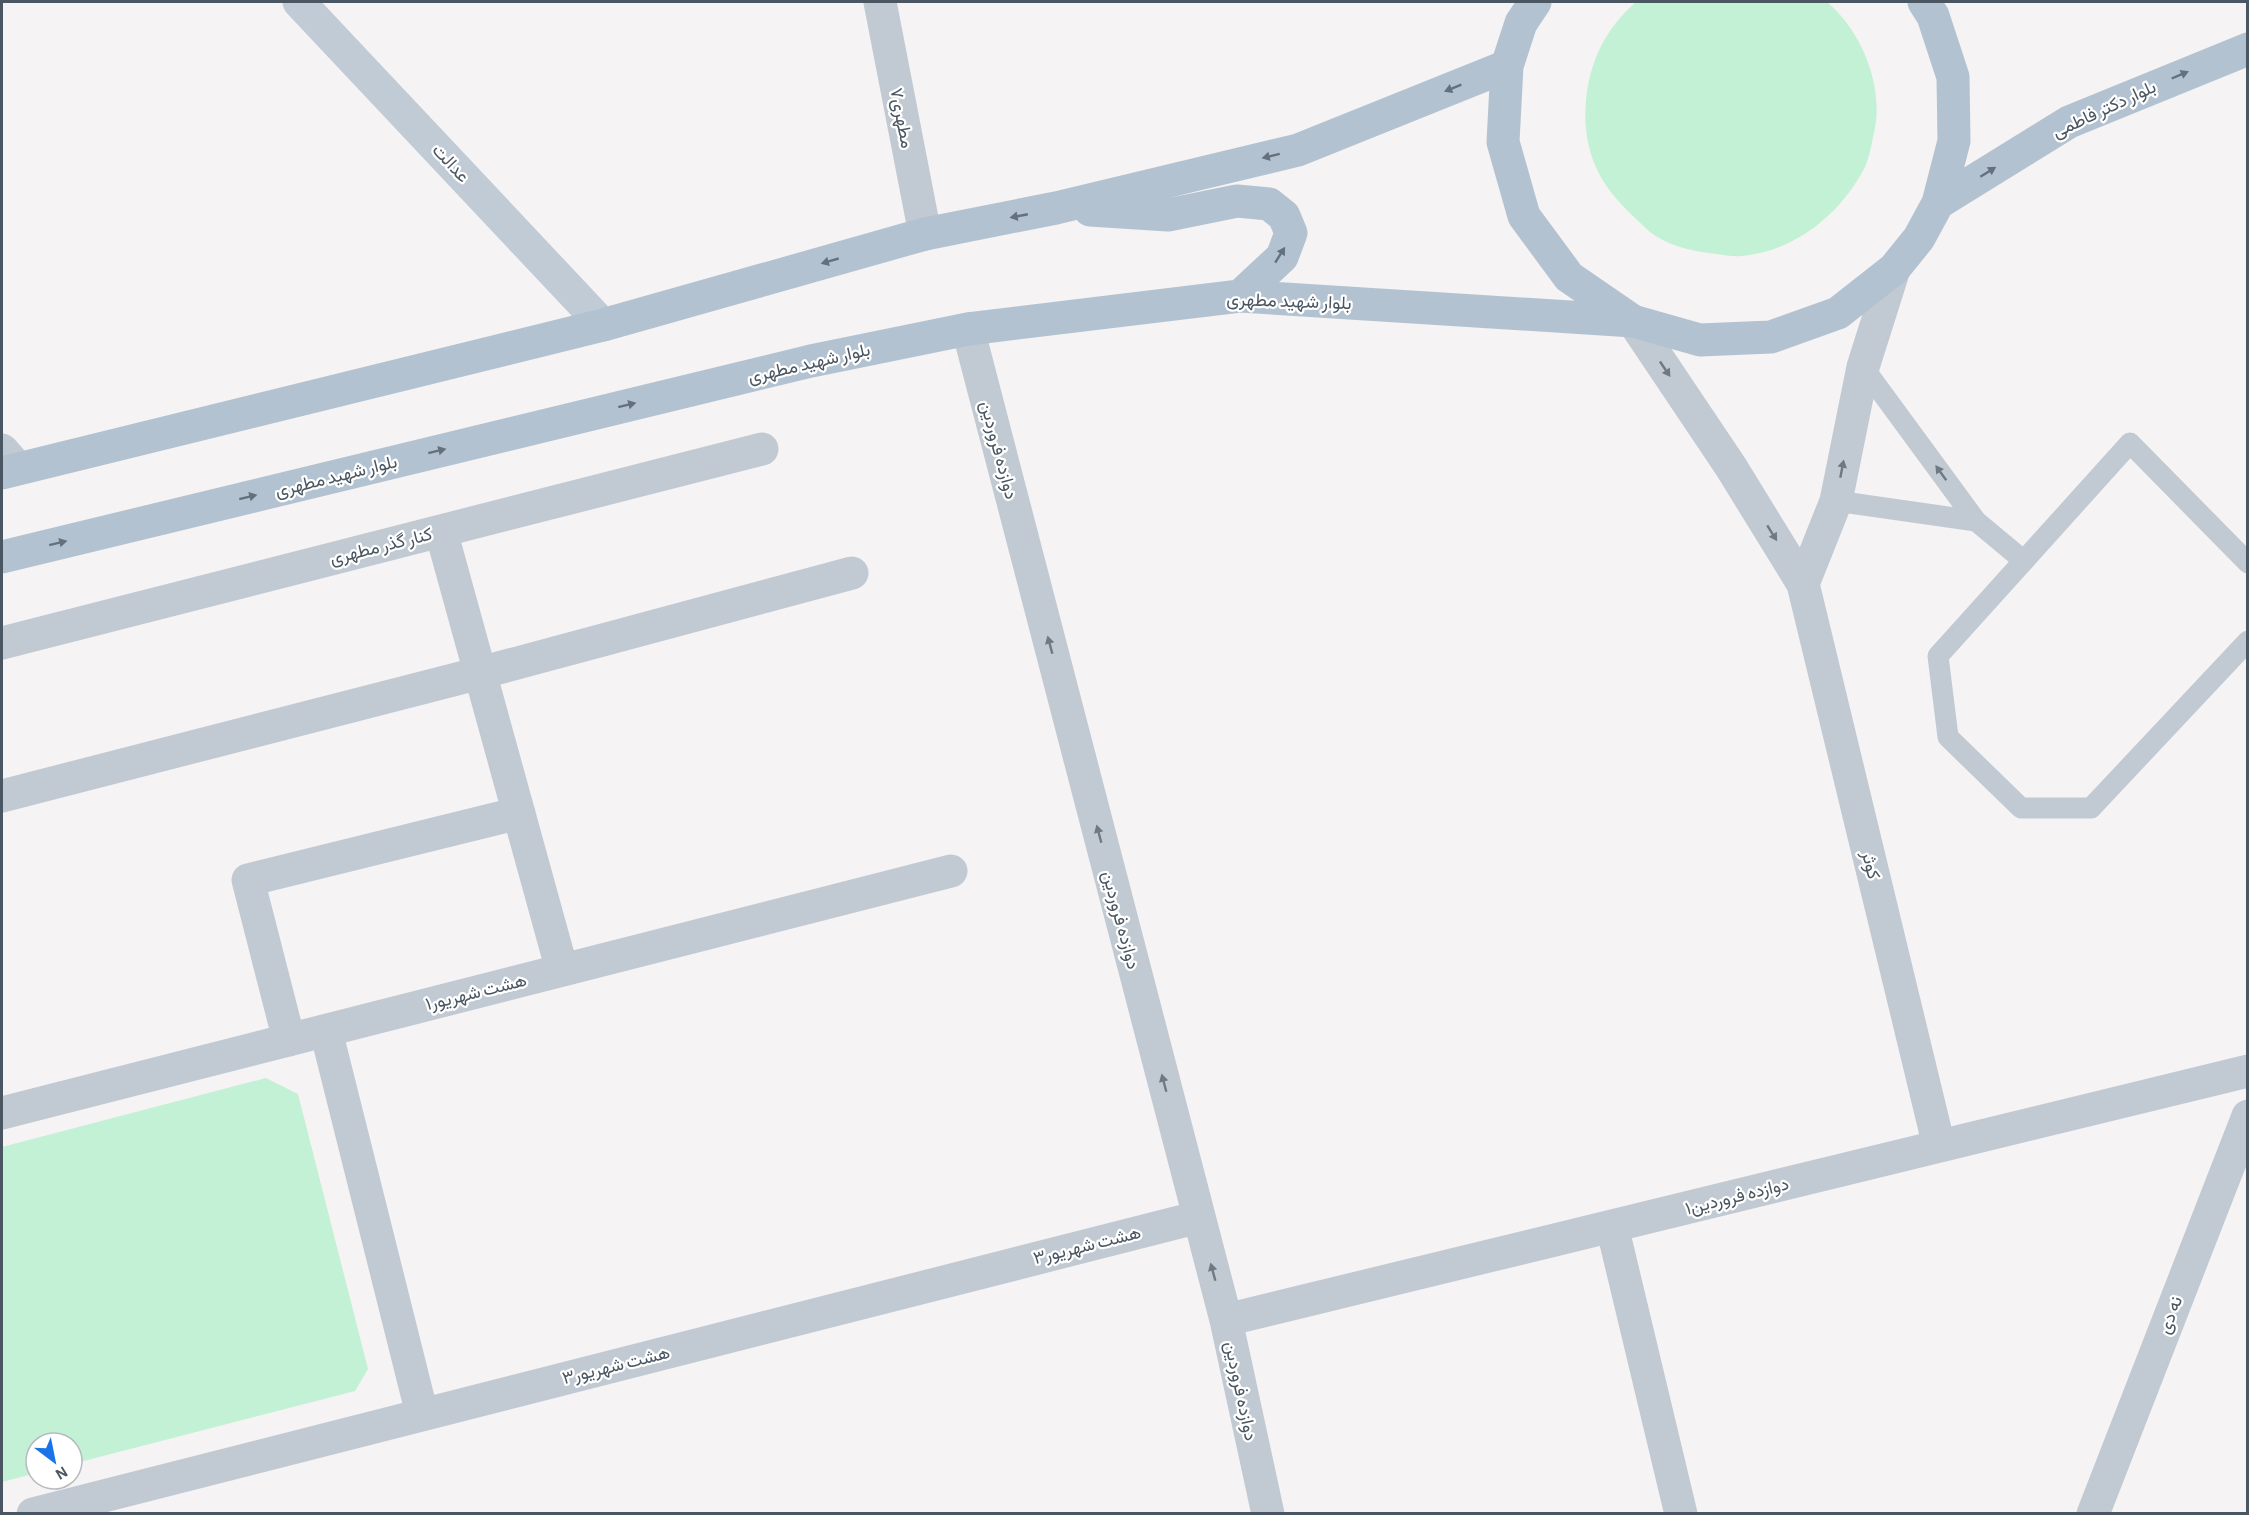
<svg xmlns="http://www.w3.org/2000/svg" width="2249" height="1515" font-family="'Alegreya Sans',Vazirmatn,sans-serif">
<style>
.green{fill:#c3f1d5}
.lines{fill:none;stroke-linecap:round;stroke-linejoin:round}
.service{stroke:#c1cad2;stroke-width:21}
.minor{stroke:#c1cad2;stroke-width:33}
.secondary{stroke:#c1cbd6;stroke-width:33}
.primary{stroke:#b3c2d1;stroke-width:33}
.oneway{fill:#64717d}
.oneway2{fill:#6e7983}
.labels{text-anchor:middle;stroke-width:4.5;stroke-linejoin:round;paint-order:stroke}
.street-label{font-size:18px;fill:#4a5661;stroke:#fff}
</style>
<rect width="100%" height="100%" fill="#f5f3f3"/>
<path class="green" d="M1636,2h191c36,30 59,89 46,135 -2,10 -4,21 -8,30 -24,47 -71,85 -124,89 -10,1 -22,-2 -32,-3 -19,-2 -44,-9 -59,-21 -8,-7 -16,-15 -23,-22 -32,-31 -45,-66 -41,-110 4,-40 20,-72 50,-98z
M266,1078l32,16 70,275 -13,22 -283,73v-21h-36v30l-34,9v-335z"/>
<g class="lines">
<path class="service" d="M1863,367l113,154 48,40
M1836,501l140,20
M2248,563l-118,-120 -192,213 10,81 73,71h70l157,-167"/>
<path class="minor" d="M880,2l45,232
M1633,321l98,146 72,117 136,562
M968,329l258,991 42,194
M2,450l16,18
M441,531l121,439
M1803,584l33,-83 27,-134 31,-98
M2,643l760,-194
M2,796l478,-123 372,-100
M326,1031l96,383
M289,1040l-41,-160 271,-67
M2,1113l949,-242
M1612,1226l69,288
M1226,1320l1022,-249
M33,1514l1166,-297
M2093,1514l155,-398"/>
<path class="secondary" d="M299,2l304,323"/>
<path class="primary" d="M1535,2l-14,21 -14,43 -4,76 21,74 45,61 64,44 67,19 71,-3 67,-24 56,-44 25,-31 19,-35 16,-62 -1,-64 -20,-61 -9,-14
M1938,203l131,-81 179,-73
M1090,210l78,5 69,-14 32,3 15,12 7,17 -9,24 -42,39
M2,473l601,-148 322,-91 131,-26 242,-58 209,-84
M2,557l809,-196 157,-32 272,-33 393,25"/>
</g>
<defs><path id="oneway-solid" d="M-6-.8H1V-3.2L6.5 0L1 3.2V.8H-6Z" transform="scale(1.5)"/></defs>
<g class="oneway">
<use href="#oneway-solid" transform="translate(2180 75) rotate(-23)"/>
<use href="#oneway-solid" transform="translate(1453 88) rotate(158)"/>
<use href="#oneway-solid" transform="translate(1271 156) rotate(166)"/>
<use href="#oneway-solid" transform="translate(1988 172) rotate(-32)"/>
<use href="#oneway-solid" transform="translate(1019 216) rotate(169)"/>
<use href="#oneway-solid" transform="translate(1280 255) rotate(-58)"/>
<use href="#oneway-solid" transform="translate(830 261) rotate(164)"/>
<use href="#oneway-solid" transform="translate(627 405) rotate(-14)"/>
<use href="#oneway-solid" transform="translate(437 451) rotate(-14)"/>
<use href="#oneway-solid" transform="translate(248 497) rotate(-14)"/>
<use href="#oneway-solid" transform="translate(58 543) rotate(-14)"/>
</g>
<g class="oneway2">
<use href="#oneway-solid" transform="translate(1665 369) rotate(56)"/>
<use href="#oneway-solid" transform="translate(1842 469) rotate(-79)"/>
<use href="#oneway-solid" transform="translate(1941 473) rotate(-126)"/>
<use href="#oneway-solid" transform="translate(1772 533) rotate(58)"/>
<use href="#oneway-solid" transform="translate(1050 645) rotate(-105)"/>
<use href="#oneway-solid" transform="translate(1099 834) rotate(-105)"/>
<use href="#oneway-solid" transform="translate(1164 1083) rotate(-105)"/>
<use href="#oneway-solid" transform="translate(1213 1272) rotate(-105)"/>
</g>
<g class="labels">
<g class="street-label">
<text transform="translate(2104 109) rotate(-25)" y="6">بلوار دکتر فاطمی</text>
<text transform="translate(902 118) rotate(79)" y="6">مطهری۷</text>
<text transform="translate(451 163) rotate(47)" y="6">عدالت</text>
<text transform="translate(1289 301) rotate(2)" y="6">بلوار شهید مطهری</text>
<text transform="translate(809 363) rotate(-13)" y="6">بلوار شهید مطهری</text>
<text transform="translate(999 450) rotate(75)" y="6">دوازده فروردین</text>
<text transform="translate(336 476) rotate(-14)" y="6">بلوار شهید مطهری</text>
<text transform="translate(381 546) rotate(-14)" y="6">کنار گذر مطهری</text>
<text transform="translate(1871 865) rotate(76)" y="6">کوثر</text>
<text transform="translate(1121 920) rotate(75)" y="6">دوازده فروردین</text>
<text transform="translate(476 992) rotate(-14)" y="6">هشت شهریور۱</text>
<text transform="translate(1737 1196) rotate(-14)" y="6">دوازده فروردین۱</text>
<text transform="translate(1087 1245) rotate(-14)" y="6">هشت شهریور۳</text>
<text transform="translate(2170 1315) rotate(-69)" y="6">نه دی</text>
<text transform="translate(616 1365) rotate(-14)" y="6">هشت شهریور۳</text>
<text transform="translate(1241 1391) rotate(78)" y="6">دوازده فروردین</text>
</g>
</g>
<rect width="2249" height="1515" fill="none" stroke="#4a5661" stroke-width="6"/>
<g transform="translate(54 1461) rotate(148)"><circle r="28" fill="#ffffff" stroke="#b7bbc0" stroke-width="1.5"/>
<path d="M0-4.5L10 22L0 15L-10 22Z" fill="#1a73e8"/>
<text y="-9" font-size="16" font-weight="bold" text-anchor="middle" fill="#4a5661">N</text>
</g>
</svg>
